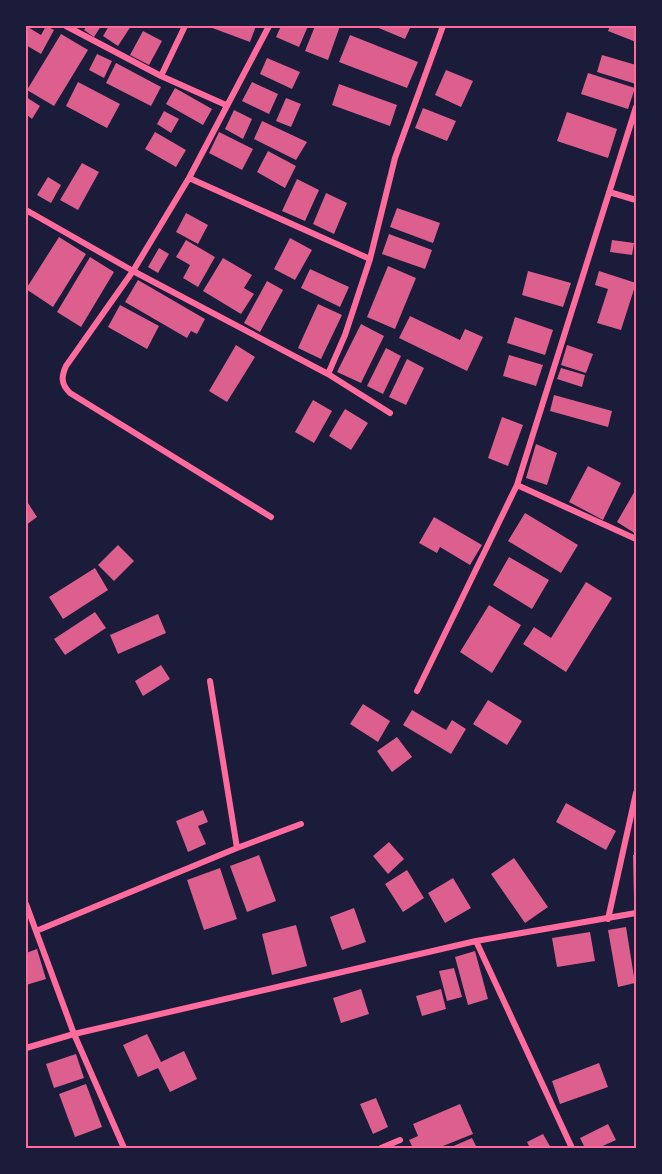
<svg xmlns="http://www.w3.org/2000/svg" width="662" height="1174" font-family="Helvetica,sans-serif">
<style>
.building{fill:#dd5f8e}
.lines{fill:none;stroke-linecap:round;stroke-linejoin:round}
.minor{stroke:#ff6b9d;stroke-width:6}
.neatline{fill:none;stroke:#ff6b9d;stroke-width:2}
</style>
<rect width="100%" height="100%" fill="#1b1b3a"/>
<path class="building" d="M26,26l15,9 5,-9 8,4 -13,24 -15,-9z
M87,26h14l-7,11 -10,-7z
M109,26h22l-13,20 -15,-10z
M207,26h49l-6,16z
M281,26h27l-9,21 -23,-10z
M315,26h25l-12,34 -23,-9z
M374,26h37l-6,13z
M610,26h26v16l-28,-11z
M143,31l19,10 -13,24 -19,-10z
M61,34l27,16 -34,56 -27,-16z
M350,35l68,27 -11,26 -68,-26z
M97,54l15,7 -8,17 -15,-8z
M602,55l34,10v19l-39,-12z
M267,58l33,14 -8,17 -32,-15z
M116,63l45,24 -10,19 -45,-23z
M446,70l27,11 -12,26 -26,-12z
M588,73l47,15 -7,21 -47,-15z
M78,82l42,22 -13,24 -41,-22z
M252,82l26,12 -9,20 -27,-13z
M339,84l58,21 -7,21 -58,-21z
M175,88l37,21 -9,16 -37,-21z
M26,97l14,9 -8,13 -6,-5z
M286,98l15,6 -10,23 -15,-6z
M423,108l33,13 -9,20 -32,-13z
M234,110l18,9 -9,20 -18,-10z
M164,111l15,8 -8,14 -14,-9z
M567,112l50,17 -9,29 -51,-17z
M262,121l45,21 -11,18 -42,-21z
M155,132l31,18 -10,17 -31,-18z
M219,132l34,17 -11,21 -33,-17z
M268,151l28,15 -11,22 -28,-16z
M82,163l17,9 -21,38 -18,-10z
M48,177l13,8 -10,18 -14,-8z
M297,179l22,11 -14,31 -23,-10z
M326,193l21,10 -13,31 -21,-10z
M397,208l43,15 -7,20 -43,-16z
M186,213l22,12 -10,19 -22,-12z
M389,234l43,16 -7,19 -43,-15z
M59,237l27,17 -33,53 -27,-18z
M290,238l22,12 -17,30 -21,-11z
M186,240l29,17 -17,30 -15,-9 7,-13 -14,-8z
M612,240l22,3 -2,12 -22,-3z
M159,248l10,6 -11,19 -10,-6z
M90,257l24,15 -33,55 -24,-15z
M223,258l29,17 -8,13 10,6 -13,20 -38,-23z
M388,266l28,12 -21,51 -28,-12z
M310,269l39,18 -9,20 -39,-19z
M528,271l43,12 -8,24 -41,-12z
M599,271l37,12 -15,47 -24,-7 11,-34 -13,-4z
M138,280l67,39 -8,15 -6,-3 -4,7 -62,-36z
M267,281l16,9 -23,42 -16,-9z
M318,304l24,11 -21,44 -23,-11z
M120,305l39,21 -12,23 -39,-22z
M410,316l50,24 5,-11 18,8 -16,34 -68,-33z
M515,317l38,13 -8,25 -38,-12z
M361,324l23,12 -23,47 -24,-11z
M236,345l19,12 -28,45 -18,-11z
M567,345l26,9 -7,19 -25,-8z
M386,348l15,8 -18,38 -16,-8z
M509,355l34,10 -7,21 -33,-10z
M407,359l17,9 -18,37 -17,-8z
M561,368l24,7 -3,12 -25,-8z
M554,395l58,16 -4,16 -58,-16z
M313,400l19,11 -18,32 -19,-11z
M345,409l23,14 -17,27 -22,-14z
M502,417l21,8 -15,41 -20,-8z
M536,444l21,9 -10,32 -21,-7z
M588,466l33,17 -18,37 -34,-18z
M636,489v45l-19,-12z
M26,500l11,17 -11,8z
M525,513l53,32 -17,28 -53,-32z
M434,517l48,28 -12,20 -30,-18 -3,6 -18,-10z
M118,545l16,16 -20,20 -16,-16z
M509,557l40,23 -17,29 -39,-24z
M95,568l13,22 -45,29 -14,-22z
M586,582l26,16 -46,74 -43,-28 11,-17 17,11z
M489,605l32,20 -29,48 -32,-21z
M95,612l11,16 -41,27 -11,-16z
M158,614l8,19 -48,21 -8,-19z
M161,665l9,14 -27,17 -8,-15z
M488,700l34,21 -15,24 -34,-21z
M363,704l27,17 -12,21 -28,-18z
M412,710l34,20 6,-10 14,9 -15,25 -48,-29z
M397,737l15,20 -20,15 -15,-21z
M566,803l50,28 -10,19 -50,-28z
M203,810l5,12 -10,4 8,18 -18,8 -12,-31z
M389,842l15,17 -16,15 -15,-18z
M259,855l17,46 -29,11 -17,-46z
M633,855h3v43h-2z
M514,858l34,49 -23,16 -34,-49z
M220,868l17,51 -33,11 -17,-50z
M407,870l17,28 -21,14 -18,-28z
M453,878l18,30 -26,15 -17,-30z
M354,908l12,34 -24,8 -12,-33z
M296,925l11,41 -35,9 -10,-41z
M626,927l9,56 -17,4 -10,-57z
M590,932l5,29 -38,6 -5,-29z
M37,949l9,30 -20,6v-32z
M475,951l13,48 -20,6 -13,-48z
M454,968l8,29 -15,4 -8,-30z
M361,989l8,25 -28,9 -8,-25z
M441,989l5,20 -24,7 -6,-20z
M147,1034l14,28 23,-11 13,28 -27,13 -12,-24 -20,9 -15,-32z
M76,1054l8,24 -30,10 -8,-24z
M599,1063l9,24 -48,17 -8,-23z
M86,1084l16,43 -27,10 -16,-43z
M376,1098l12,29 -15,7 -13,-30z
M460,1104l13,30 -35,14h-25l-4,-8 9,-4 -5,-12z
M608,1124l8,16 -18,8h-13l-5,-10z
M543,1134l8,14h-21l-3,-6z
M472,1138l5,10h-28z"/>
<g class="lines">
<path class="minor" d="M66,26l95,50 65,29
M269,26l-80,152 -56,93 -67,95c-5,11 -5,18 4,27l201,124
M161,76l24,-50
M636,107l-119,378 119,54
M189,178l181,81
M609,192l27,8
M26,210l107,61 195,103 62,39
M328,374l17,-39 25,-76 25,-101 48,-132
M210,681l27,167
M417,691l100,-206
M26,904l48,130 50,114
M608,919l28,-126
M36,931l201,-83 64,-24
M476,941l96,207
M26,1048l48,-14 402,-93 160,-28
M381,1148l19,-8"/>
</g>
<rect width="662" height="1174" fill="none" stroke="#1b1b3a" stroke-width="54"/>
<rect x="27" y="27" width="608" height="1120" class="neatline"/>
</svg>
